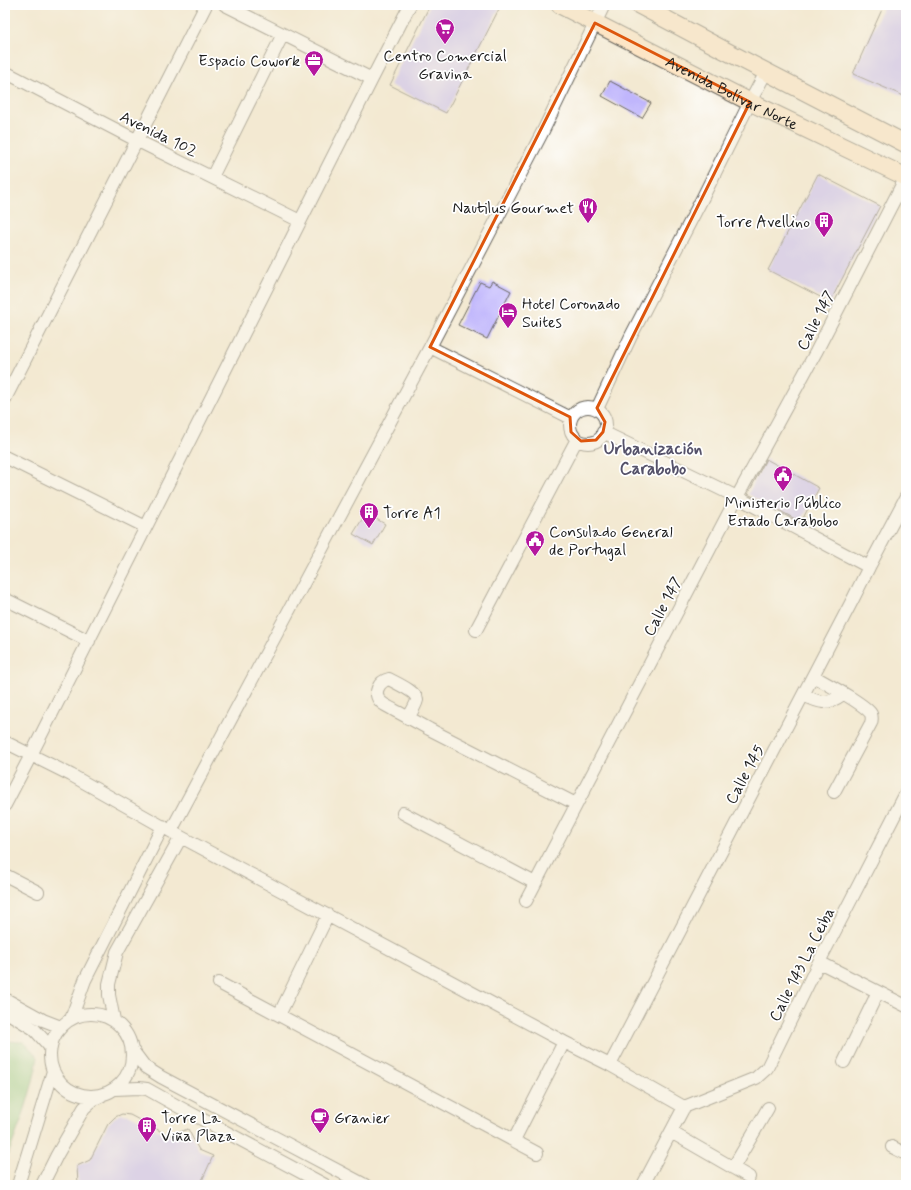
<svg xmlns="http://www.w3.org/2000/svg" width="911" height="1190" font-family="Mynerve,sans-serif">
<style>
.green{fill:#89c77d;stroke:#52724c}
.building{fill:#c0b6fc}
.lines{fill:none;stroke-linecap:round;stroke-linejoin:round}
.minor-casing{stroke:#67645c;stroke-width:14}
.secondary-casing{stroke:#67645c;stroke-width:19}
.minor{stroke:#fff;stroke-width:12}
.secondary{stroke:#fde5c5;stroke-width:17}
.marked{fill:none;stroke:#de560d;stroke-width:3;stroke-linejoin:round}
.labels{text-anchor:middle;stroke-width:3.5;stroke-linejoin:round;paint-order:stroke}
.poi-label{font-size:16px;fill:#1c1c1c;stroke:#fff;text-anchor:start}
.street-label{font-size:16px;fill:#1c1c1c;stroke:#fff}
.neighbourhood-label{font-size:17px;font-weight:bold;fill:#55526a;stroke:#fff}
</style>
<rect width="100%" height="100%" fill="#fff"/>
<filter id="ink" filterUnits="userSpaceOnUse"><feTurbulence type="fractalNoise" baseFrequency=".025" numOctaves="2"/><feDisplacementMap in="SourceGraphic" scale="8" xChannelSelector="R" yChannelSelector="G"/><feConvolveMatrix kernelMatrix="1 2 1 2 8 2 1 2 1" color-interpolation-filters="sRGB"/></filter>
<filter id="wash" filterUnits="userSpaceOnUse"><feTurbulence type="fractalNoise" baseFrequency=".012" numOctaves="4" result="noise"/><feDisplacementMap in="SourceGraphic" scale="16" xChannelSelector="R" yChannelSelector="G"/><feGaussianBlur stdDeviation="0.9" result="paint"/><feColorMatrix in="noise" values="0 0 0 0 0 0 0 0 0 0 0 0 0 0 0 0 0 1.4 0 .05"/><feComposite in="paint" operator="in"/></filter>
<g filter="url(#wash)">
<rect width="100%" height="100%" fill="#f3e9d2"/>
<path class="green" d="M5,1041l19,1 14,15c-6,36 -19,71 -33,105z"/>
<g id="blocks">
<path class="building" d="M430,5h71l-55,108 -56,-28z
M884,5h22v92l-53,-23z
M610,81l41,22 -9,15 -40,-22z
M818,174l62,32 -50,96 -62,-32z
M492,281l19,10 -24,48 -29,-14 22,-43 9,4z
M766,459l53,29 -18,34 -53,-28z
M366,513l19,11 -12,21 -20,-11z
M122,1114l8,1 32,17 6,4 20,-7 11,21 14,6 -13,29h-122l-1,-19 13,-6 18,-36 7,-7z"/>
</g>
</g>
<g filter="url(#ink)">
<use href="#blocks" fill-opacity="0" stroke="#67645c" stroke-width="1"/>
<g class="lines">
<g class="minor-casing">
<path id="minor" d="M225,5l147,74
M5,72l131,68 164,81
M212,177l71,-143
M430,347l113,-216 61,-126
M5,399l201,-394
M570 425a18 18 0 1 1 36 0a18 18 0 1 1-36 0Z
M597,409l34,-73 72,-139 47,-95 16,-30
M603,432l134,65 132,70
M5,457l141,70
M5,599l84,42
M476,630l101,-191
M813,676c12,7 52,28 58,38 1,3 1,6 0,9l-37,69
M803,695c17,8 24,11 40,-1
M408,718c3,-5 8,-13 9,-18 0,-8 -21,-17 -28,-21 -10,2 -17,15 -8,23 3,3 8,5 13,8 11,6 23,12 35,19 49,25 98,50 147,75
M5,742l66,33 110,62 383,205 46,23 74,42
M5,805l26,-50 341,-676 38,-74
M403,813l132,70
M171,831l259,-484 141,71
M5,875l33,17
M526,901l211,-404 79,-145 90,-175
M819,962l87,44
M219,983l318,170
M5,999l38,21 18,7
M5,1011l29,18 17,19
M50 1055a41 41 0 1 1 82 0a41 41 0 1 1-82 0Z
M279,1015l49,-100
M71,1019l14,-39 78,-154
M114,1020l-5,-25v-11l8,-32 64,-115
M133,1051l12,16 16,10 204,108
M844,1062l34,-70
M610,1065l243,-466 16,-32 37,-70
M115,1089l24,-1 8,1 34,19 144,77
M684,1107l72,-29 11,-10 52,-106 87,-169
M671,1132l78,45
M514,1140l50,-98
M892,1147l14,7
M733,1168l35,-60
M18,1185l35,-114
M42,1185l15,-30 27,-47 9,-8 8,-4
M643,1185l41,-78"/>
</g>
<g class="secondary-casing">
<g id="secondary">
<path id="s1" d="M560,5l190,97 156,75"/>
<path d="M639,5l85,45 182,94"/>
</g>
</g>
<use href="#minor" class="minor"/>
<use href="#secondary" class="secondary"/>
</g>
</g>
<path d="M0 0H911V1190H0ZM595,23l155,79 -153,306 8,14 -2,10 -7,8 -15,1 -10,-9 -1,-15 -140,-70z" fill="#f3e9d2" fill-opacity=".55" fill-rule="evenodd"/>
<path class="marked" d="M595,23l155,79 -153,306 8,14 -2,10 -7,8 -15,1 -10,-9 -1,-15 -140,-70z"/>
<defs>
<g id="supermarket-pin" transform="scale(1)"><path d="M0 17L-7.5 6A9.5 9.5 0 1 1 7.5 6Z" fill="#b5179e" stroke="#fff"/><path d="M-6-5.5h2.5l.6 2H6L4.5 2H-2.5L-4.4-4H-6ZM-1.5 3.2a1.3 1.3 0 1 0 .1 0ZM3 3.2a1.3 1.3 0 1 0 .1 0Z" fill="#fff"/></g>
<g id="office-pin" transform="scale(1)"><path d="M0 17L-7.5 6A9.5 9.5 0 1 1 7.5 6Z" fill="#b5179e" stroke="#fff"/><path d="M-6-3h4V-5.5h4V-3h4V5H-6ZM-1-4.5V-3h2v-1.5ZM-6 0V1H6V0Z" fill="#fff"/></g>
<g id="restaurant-pin" transform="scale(1)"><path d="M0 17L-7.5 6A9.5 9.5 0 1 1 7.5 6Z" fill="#b5179e" stroke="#fff"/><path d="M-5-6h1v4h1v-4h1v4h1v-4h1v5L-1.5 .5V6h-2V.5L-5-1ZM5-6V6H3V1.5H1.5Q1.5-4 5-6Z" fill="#fff"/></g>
<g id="building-pin" transform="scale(1)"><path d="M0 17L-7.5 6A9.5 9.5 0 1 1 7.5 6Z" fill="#b5179e" stroke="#fff"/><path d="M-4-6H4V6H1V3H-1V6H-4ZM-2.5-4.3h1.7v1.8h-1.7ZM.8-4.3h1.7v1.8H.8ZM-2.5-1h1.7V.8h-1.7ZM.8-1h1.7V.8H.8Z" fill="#fff"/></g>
<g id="hotel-pin" transform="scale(1)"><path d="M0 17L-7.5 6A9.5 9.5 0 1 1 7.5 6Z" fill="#b5179e" stroke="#fff"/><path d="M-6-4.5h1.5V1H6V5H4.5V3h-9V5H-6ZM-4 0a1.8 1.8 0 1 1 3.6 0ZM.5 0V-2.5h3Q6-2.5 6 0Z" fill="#fff"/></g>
<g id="civic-pin" transform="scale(1)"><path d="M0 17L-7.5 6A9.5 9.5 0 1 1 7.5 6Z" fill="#b5179e" stroke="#fff"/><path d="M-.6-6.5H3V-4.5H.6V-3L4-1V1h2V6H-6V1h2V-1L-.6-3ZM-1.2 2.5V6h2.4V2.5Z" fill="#fff"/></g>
<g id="cafe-pin" transform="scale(1)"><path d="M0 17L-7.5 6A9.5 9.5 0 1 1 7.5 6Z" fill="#b5179e" stroke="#fff"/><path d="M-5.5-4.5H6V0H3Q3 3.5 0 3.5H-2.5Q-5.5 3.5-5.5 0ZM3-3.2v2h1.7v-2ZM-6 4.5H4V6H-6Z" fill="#fff"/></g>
</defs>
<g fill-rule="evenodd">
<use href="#supermarket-pin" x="445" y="28"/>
<use href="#office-pin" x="314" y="60"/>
<use href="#restaurant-pin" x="588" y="207"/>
<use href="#building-pin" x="824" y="221"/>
<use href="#hotel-pin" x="508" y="312"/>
<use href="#civic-pin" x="783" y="475"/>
<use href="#building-pin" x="369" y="512"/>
<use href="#civic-pin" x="535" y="540"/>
<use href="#cafe-pin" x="320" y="1117"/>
<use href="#building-pin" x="147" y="1126"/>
</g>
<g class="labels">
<g class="poi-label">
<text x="445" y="61" text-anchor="middle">Centro Comercial<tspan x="445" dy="18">Gravina</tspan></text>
<text x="300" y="66" text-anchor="end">Espacio Cowork</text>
<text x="574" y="213" text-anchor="end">Nautilus Gourmet</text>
<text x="810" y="227" text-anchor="end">Torre Avellino</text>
<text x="522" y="309">Hotel Coronado<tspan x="522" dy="18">Suites</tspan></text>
<text x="783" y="508" text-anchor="middle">Ministerio Público<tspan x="783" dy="18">Estado Carabobo</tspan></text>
<text x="383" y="518">Torre A1</text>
<text x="549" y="537">Consulado General<tspan x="549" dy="18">de Portugal</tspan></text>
<text x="161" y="1123">Torre La<tspan x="161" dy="18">Viña Plaza</tspan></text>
<text x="334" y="1123">Granier</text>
</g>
<g class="street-label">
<text dy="6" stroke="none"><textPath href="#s1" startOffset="193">Avenida Bolívar Norte</textPath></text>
<text transform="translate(159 133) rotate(26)" y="6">Avenida 102</text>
<text transform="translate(815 320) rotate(-63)" y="6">Calle 147</text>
<text transform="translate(662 606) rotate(-62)" y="6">Calle 147</text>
<text transform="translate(744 774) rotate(-62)" y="6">Calle 145</text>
<text transform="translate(801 964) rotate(-63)" y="6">Calle 143 La Ceiba</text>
</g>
<g class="neighbourhood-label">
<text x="653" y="454">Urbanización<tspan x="653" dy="20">Carabobo</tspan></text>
</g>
</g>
<rect width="911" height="1190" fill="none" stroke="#fff" stroke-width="20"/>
</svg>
